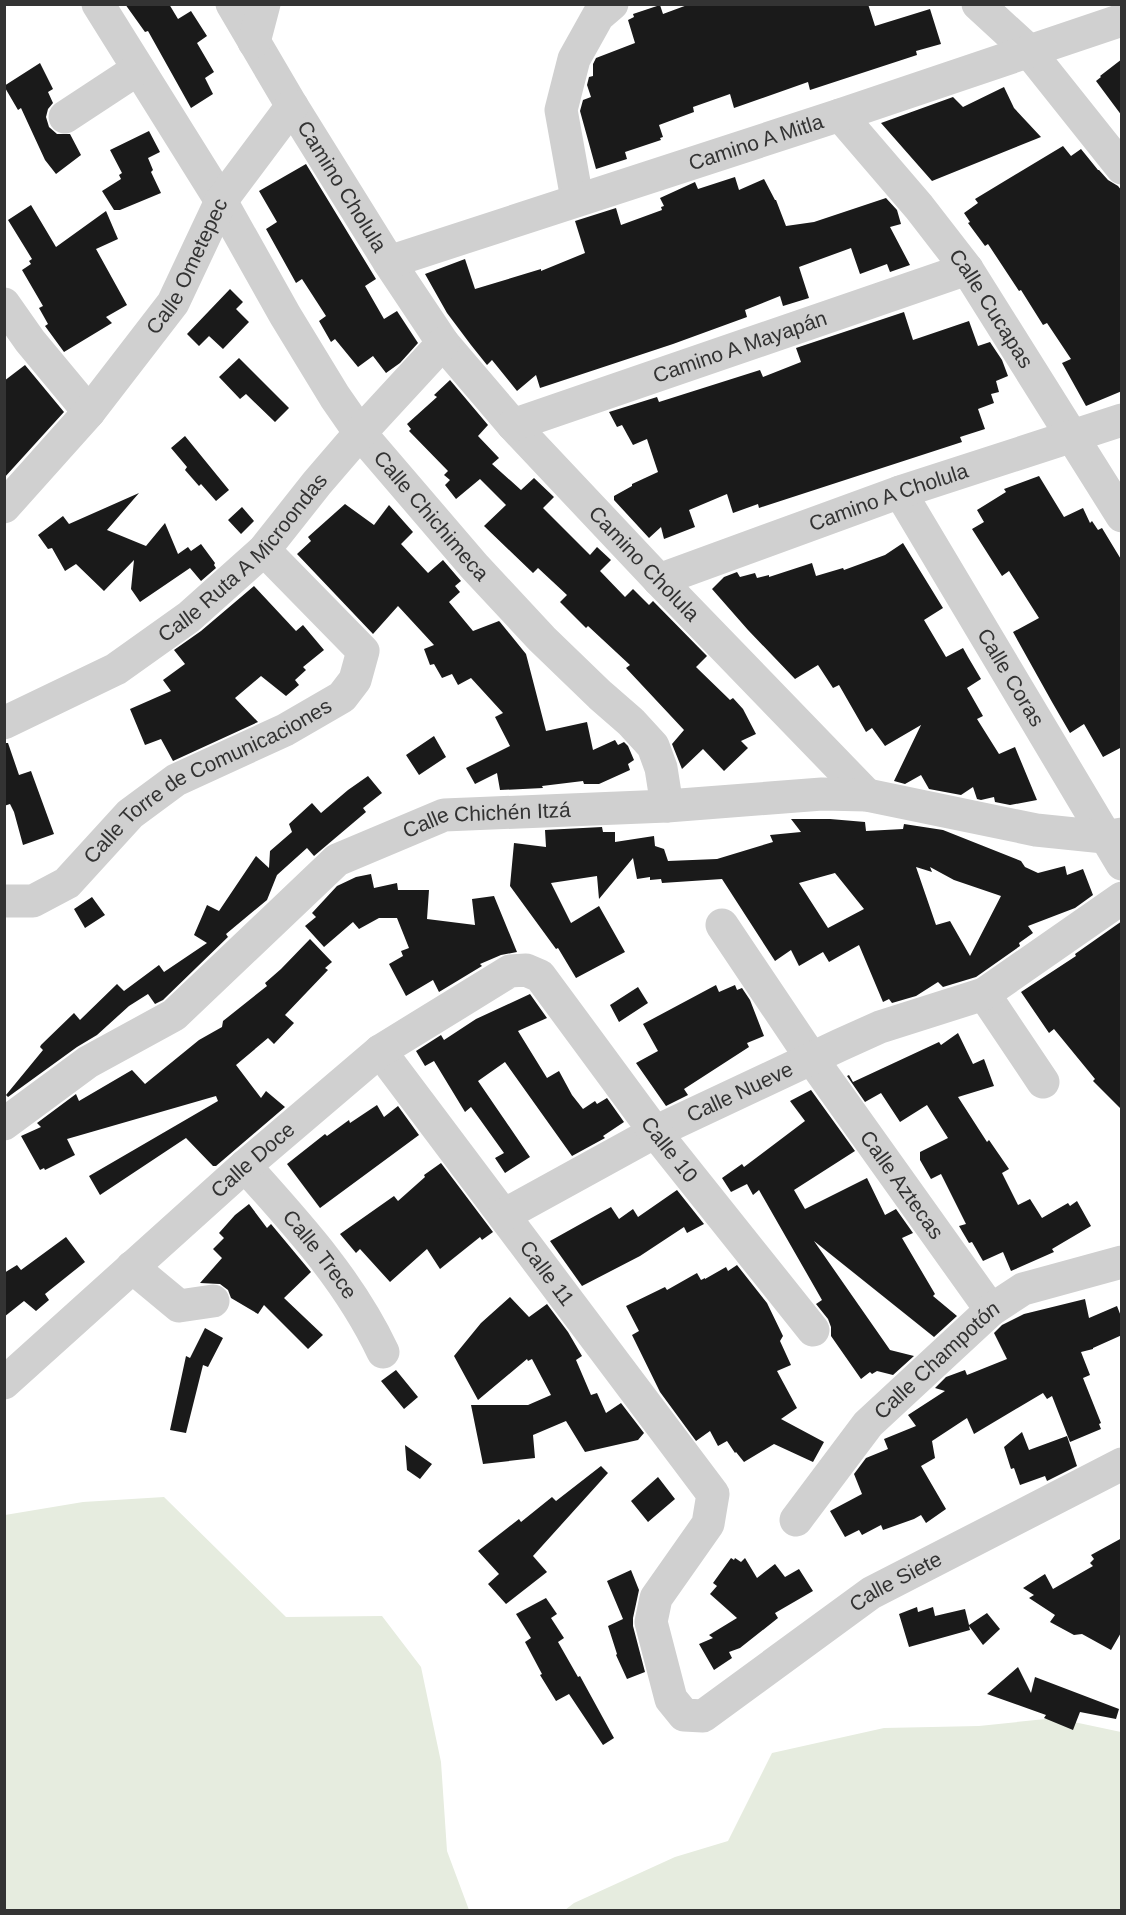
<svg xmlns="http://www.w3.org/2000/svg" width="1126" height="1915" font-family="Arial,sans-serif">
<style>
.green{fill:#e6ecdf}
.building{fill:#1a1a1a;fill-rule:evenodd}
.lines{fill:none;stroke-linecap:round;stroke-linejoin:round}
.minor{stroke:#d0d0d0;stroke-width:33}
.labels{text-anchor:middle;stroke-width:6;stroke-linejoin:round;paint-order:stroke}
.street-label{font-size:21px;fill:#333;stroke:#fff}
</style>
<rect width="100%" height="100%" fill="#fff"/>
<path class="green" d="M164,1497l122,120 96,-1 39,51 20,95 6,89 22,59h-464v-395l78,-13z
M1055,1718l66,14v178h-556l9,-7 101,-46 53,-16 44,-88 112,-25 95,-2z"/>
<path class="building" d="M125,4h44l9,15 13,-8 16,25 -10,7 17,29 -9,6 8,16 -22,14 -43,-77 -3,1z
M690,4h178l7,22 55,-17 11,35 -25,7 1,4 -107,35 -2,-8 -74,26 -4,-14 -37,13 1,5 -35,13 4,12 -3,1 1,2 -36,12 2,7 -31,10 -16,-58 3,-11 8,-3 -4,-12 2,-8 4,-1v-12l3,-6 39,-15 -7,-23 6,-3 -1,-3 27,-9 3,9z
M1122,59v57l-26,-35 5,-4 -1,-1z
M40,63l13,26 -5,3 5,11 -5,6 -2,8 3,10 8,7h13l11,21 -25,19 -11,-14 -24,-52 -3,2 -14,-24z
M1004,87l10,21 27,29 -109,44 -51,-58 72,-26 10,10z
M149,131l11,21 -12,6 5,12 -2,2 10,21 -41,17h-6l-12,-19 19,-12 -2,-4 3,-2 -12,-23z
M1063,146l8,10 10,-7 17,21h1l9,10 10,6 4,5v200l-36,15 -24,-43 9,-4 -24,-36 -4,2 -22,-35 -2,1 -31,-47 -3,2 -17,-23 2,-1 -6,-9 14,-10 -3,-4z
M306,164l70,115 -11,7 19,33 13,-8 21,32 -18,20 -14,10 -13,-17 -15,11 -23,-28 -4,3 -12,-21 7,-5 -24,-37 -6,4 -30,-54 11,-7 -18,-31z
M735,177l4,13 25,-11 11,21h1l10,26 28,-4 72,-24 11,12 4,14 -11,3 20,38 -20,7 -3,-8 -27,10 -9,-26 -52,19 10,31 -26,8 -3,-10 -35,14 2,7 -74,27 -133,44 -4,-13 -19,16 -25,-31 -5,5 -16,-20 -24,-32 -22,-39 40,-15 10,30 66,-20v2l44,-18 -10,-32 41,-13 5,17 41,-15 -1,-3 3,-1 -4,-8 35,-16 3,7z
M31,205l25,42 50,-36 12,28 -22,10 31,56 -21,12 6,6 -48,29 -19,-26 3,-2 -9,-16 4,-2 -21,-36 9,-6 -2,-3 3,-2 -24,-39z
M230,289l13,13 -7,7 13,13 -26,27 -14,-13 2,-2 -12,12 -12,-12z
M904,312l9,28 56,-19 9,25 12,-4 12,18 6,16 -12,5 3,11 -8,2 3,9 -16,6 7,20 -25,8 2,5 -203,66 -1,-4 -25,9 -6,-19 -38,16 6,17 -31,12 -3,-12 -12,11 -35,-38v-4l18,-10v-2l26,-12 -11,-33 -14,6 -11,-20 -5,2 -8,-15 48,-15 2,5 101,-32 3,7 38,-15 -5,-14z
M239,358l50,50 -14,14 -29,-28 -6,5 -21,-22z
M25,365l39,47 -60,66v-97z
M450,380l38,45 -10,11 21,22 -7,6 29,26 13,-12 20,19 -11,11 47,47 7,-8 14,13 -11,11 25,26 8,-8 16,16 4,-4 54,55 -11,11 34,33 3,-2 10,11 13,25 -15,7 7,7 -24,23 -21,-22 -21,20 -10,-25 12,-14 -58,-62 4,-3 -42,-39 -2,2 -26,-26 7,-7 -29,-27 -5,5 -49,-47 22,-21 -26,-26 -24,20 -11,-14 5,-5 -6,-5 4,-4 -39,-40 2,-2 -4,-5 30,-27 -3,-2z
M185,436l44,54 -13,11 -15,-17 -2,2 -14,-16 2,-3 -16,-19z
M1039,476l25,41 19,-9 7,15 2,-2 6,9 4,-2 20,33v186l-19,10 -19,-33 -14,9 -18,-31 -39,-70 26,-14 -30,-47 -7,5 -30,-47 12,-7 -7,-12 29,-18 -2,-3z
M139,493l-32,37 39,16 19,-23 13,31 10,-7 3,4 10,-7 14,19 -1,2 2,3 -15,13 -11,-13 -50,34 -9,-13 3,-29 -30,31 -28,-27 -11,7 -13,-23 -4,1 -10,-14 25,-19 6,8z
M345,504l29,21 15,-20 24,27 -12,12 27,29 15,-13 18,21 -6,5 5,6 -11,10 24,29 26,-10 1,1 26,32 20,77 41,-9 6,28 22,-10 3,5 6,-3 4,4 6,14 -6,4 2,6 -31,14h-15l-1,-3 -41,5 1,2 -43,2 -3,-17 -22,11 -9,-16 44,-22 -15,-29 8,-4 -32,-35 -13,7 -6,-11 -10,4 -8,-14 -4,1 -6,-16 10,-4 -36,-39 -25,28 -76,-80 14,-13 -3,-4z
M242,507l12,14 -13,13 -13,-14z
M903,543l40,65 -19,12 22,37 17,-9 5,9 13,22 -14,9 16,28 -6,3 22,35 16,-7 22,53 -27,5 -15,-3 -1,-5 -13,3 -4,-1 -4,-12 -12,8 -32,-6 -8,-14 -16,9 -11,-3 27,-56 -36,21 -13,-18 -6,4 -27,-47 -6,3 -15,-23 -23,14 -47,-49 -36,-41 12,-12 13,-5 3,5 15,-4 2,5 12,-3v2l43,-14 4,13 27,-8 1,2 41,-15z
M254,586l42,45 7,-6 21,25 -21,17 3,3 -11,10 4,5 -13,11 -25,-20 -26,22 23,24 -85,39 -12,-22 -16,6 -15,-36 41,-18 -8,-11 22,-16 -11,-14 27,-19z
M434,736l12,21 -27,18 -13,-20z
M4,743h4l11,32 12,-4 23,63 -31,11 -9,-33 -4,-8 -6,2z
M368,776l14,17 -19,15 3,4 -52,44 -7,-8 -30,27 -10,25 -41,34 2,3 2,-2 -67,65 -8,4 -7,-10 -19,12 -32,29 -20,12 -69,50 -2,-2 37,-45 -3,-3 1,-2 33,-32 6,7 37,-36 7,7 35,-26 5,7 43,-29 -13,-8 13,-30 12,6 37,-55 13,12 1,-17 22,-19 -3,-8 23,-21 9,10 27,-23z
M791,819h39l35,3 1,9 37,-2 1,-5 39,6 78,31 4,6 13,6 27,-7 2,9 16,-6 10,26 -18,13 -47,18 5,7 -14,10 1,3 -44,31 -33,10 -5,-5 -22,14 -24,7 -3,-4 -6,3 -24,-57 -30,17 -6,-10 -24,14 -8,-16 -16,11 -53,-82 -60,4 -1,-4 -11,1v-3l-13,2 -4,-21 -34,41 -2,-23 -46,7 20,40 28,-17 26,46 -49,26 -18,-30 -2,1 -46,-63 4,-43 32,4 -1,-17 57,-3 1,5h12v10l39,-6 1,10 9,3 4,12 49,-2 56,-17 -3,-7 31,-3zM916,867l16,5 -2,-5 24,13 47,16 -31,60 -20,-35 -14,4zM835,873l29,36 -36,19 -29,-45z
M371,874l3,14 23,-5 1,7h31l-2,29 48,6 -3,-26 22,-3 23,56 -16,3 -21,9 2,2 -43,26 -6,-12 -27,16 -17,-32 14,-8 -2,-5 8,-3 -12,-30h-18l-20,11 -6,-7 -29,25 -19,-21 11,-9 -4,-4 25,-27 19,-9z
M92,897l13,18 -20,13 -11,-19z
M1122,921v189l-29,-29 2,-2 -41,-50 -5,4 -28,-41 55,-36 -1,-2z
M310,939l22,23 -7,6 3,2 -43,45 9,8 -20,21 -6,-6 -32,27 25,33 5,-7 19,16 -69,59h-3l-27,-28 -86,57 -11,-19 129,-75 -2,-5 -149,43 8,16 -30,15 -1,-2 -4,2 -19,-34 20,-9 -4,-4 39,-29 3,7 53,-31 13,14 54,-44 23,-13 1,-6 44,-35 -2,-3 16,-14z
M716,985l3,7 16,-7 2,5 5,-2 8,12 14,36 -17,7 2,4 -65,42 4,6 -22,11 -30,-43 22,-12 -15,-27z
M638,987l10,16 -29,19 -9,-17z
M530,994l17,24 -29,13 29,47 12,-7 13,24 11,14 12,-8 2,3 10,-6 17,24 -21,14 2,2 -33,18 -67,-94 -27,19 52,76 -25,16 -10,-15 9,-5 -33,-46 -6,5 -31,-51 -9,5 -9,-15 25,-16 3,5 32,-21z
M958,1033l15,31 11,-5 10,27 -36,11 29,45 2,-2 20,29 -7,4 16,32 12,-6 12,19 26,-15 2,3 7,-5 14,25 -39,23 2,3 -43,19 -8,-19 -20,9 -11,-19 -3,1 -10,-17 7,-2 -25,-50 -10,5 -11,-19v-8l28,-14 -21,-33 -27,17 -19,-29 -16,9 -18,-26 2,-1 4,7 86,-40 2,3z
M811,1090l44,61 -61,39 11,19 62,-31 18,37 11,-6 17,24 -11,5 33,56 -2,2 24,20 -23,21 -120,-96 76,109 24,6 -21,19 -16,-4 -5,3 -2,-2 -9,7 -30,-43v-9l-3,-8 -12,-15 6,-4 -63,-110 -6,5 -6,-11 -16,8 -9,-14 20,-14 2,3 61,-46 -15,-20z
M377,1105l7,12 14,-11 21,29 -99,73 -33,-44 38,-30 2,2 22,-16 1,3z
M441,1163l52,69 -11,8 -2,-3 -40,32 -13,-20 -37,33 -30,-33 -4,4 -16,-19 54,-38 4,5 27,-24 -1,-2z
M677,1190l27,34 -17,9 -3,-6 -44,29 -58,30 -32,-45 61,-34 8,12 14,-10 5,8z
M249,1204l18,24 4,-4 40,48 -27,26 39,37 -15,14 -44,-44 -6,9 -27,-16 -3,-8 -8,-6 -20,-1 22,-25 -9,-9 11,-11 -5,-5 16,-18z
M66,1237l19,25 -40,32 4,6 -13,11 -12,-10 -20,16v-44l13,-8 4,5z
M737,1265l30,38 16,33 -3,5 11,24 -14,6 20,37 -16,11 43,23 -11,20 -39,-18 -30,18 -8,-10 -1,1 -8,-12 -9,5 -8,-15 -14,10 -36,-49 -28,-57 7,-4 -13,-25 39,-19 2,3 30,-17 4,7 4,-2v1l21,-12 2,4z
M510,1297l19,20 18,-13 21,28 14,24 -6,4 15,35 6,-2 9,20 15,-10 23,30 -6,7 -53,12 -19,-31 -33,14 2,23 -52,6 -12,-59h57l23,-10 -19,-36 -4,2 -1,-2 -49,41 -24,-44 27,-33z
M1085,1299l4,19 28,-12 5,13v16l-29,13v1l-12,3 9,23 -7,3 18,45 -2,1 2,5 -31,13 -18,-46 -5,3 -4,-6 -69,41 -7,-16 -35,23 3,17 -14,8 25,43 -20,14 -5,-8 -7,4 -31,11 -2,-5 -19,10 -3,-5 -14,7 -15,-26 32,-17 -8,-20 12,-16 22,-9 -4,-10 32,-13 -8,-11 37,-24 -10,-3 11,-11 19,-7 2,5 40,-16 -13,-26 8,-8 22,-11z
M205,1328l18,10 -15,29 -5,-2 -17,68 -16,-3 16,-74 4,2z
M396,1370l22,27 -14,12 -23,-28z
M1022,1432l7,18 38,-14 10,30 -30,15 -2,-5 -25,9 -6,-17 -3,1 -7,-22z
M405,1445l27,19 -12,15 -13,-9z
M601,1466l7,7 -75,83 14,16 -41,32 -18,-20 11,-10 -21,-23 41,-32 2,3 31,-25 4,4z
M658,1477l17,22 -27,23 -17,-21z
M1122,1538v93l-11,19 -29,-16 -8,1 -24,-13 5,-7 -26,-17 5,-3 -11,-7 22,-14 8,15 40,-23 -3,-3 4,-4 -3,-4z
M731,1558l3,2 1,-2 6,4 4,-4 12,20 18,-14 10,13 14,-8 14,22 -38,22 3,5 -38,30 -11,4 3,6 -18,12 -15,-26 14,-6 -4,-3 28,-17 -27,-24 7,-8 -4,-3z
M631,1570l8,20 -6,28v8l12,46 -18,7 -11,-24 1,-1 -9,-28 15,-7 -16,-38z
M546,1598l11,16 -6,4 13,20 -6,4 20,35 2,-1 34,62 -11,7 -34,-51 -13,7 -16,-26 2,-1 -17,-32 6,-4 -15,-24z
M917,1607l1,5 15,-5 2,9 30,-7 4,16 18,-12 13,16 -17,16 -14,-19 1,4 -61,17 -10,-33z
M1018,1667l13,26 4,-16 84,32 -3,10 -36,-7 -7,18 -29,-12 2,-3 -59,-21z"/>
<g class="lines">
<g class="minor">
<path id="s1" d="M98,4l123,197 64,114 50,82 25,36 114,133 68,73 58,56 31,27 22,24 8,22 6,38"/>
<path id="s2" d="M232,4l60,102 97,156 54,81 70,82 146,155 208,215"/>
<path d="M978,4l50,46 94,118"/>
<path d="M254,42l10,-38"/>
<path id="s3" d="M840,115l79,92 48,62 155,247"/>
<path d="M65,117l73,-48"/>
<path d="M577,199l-16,-89 13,-51 24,-43 14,-12"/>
<path id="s4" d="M389,262l451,-147 282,-95"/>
<path d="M4,304l26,37 59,71"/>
<path id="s5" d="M513,425l454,-156"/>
<path id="s6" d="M900,492l222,372"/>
<path id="s7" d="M4,507l85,-95 84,-109 48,-102 71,-95"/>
<path id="s8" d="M659,580l241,-88 222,-72"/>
<path id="s9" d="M4,723l112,-54 73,-52 75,-67 53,-67 43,-50 83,-90"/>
<path id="s10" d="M4,901h29l34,-18 63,-69 46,-34 109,-50 57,-33 13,-17 8,-29 -99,-101"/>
<path id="s11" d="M722,925l90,134 179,251"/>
<path d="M984,994l59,88"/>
<path id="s12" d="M380,1051l333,443 -5,30 -52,74 -5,24 20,77 13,16 19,1 168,-123 251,-129"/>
<path id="s13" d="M4,1124l84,-62 86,-47 163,-155 107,-45 223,-9 155,-12 45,1 169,35 68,7 18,-3"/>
<path id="s14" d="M245,1166c52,58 104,114 138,186"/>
<path id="s15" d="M504,1215l151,-83 185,-87 40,-18 104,-33 138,-96"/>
<path d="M132,1267l47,39 34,-5"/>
<path id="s16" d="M4,1383l241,-217 135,-115 130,-80 16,-1 14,6 115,156 158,198"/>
<path id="s17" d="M796,1520l72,-96 123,-114 32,-21 99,-27"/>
</g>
</g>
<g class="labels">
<g class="street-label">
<text dy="7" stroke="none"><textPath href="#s4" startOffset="386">Camino A Mitla</textPath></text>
<text dy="7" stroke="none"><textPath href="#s2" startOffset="213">Camino Cholula</textPath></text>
<text dy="7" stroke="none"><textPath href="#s7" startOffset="304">Calle Ometepec</textPath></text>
<text dy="7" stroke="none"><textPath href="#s3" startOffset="246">Calle Cucapas</textPath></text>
<text dy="7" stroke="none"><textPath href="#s5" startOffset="240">Camino A Mayapán</textPath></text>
<text dy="7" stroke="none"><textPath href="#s8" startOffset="244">Camino A Cholula</textPath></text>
<text dy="7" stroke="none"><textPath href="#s1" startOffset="612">Calle Chichimeca</textPath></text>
<text dy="7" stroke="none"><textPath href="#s9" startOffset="294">Calle Ruta A Microondas</textPath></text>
<text dy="7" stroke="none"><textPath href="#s2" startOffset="698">Camino Cholula</textPath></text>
<text dy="7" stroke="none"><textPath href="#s6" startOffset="216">Calle Coras</textPath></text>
<text dy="7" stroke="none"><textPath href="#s10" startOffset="244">Calle Torre de Comunicaciones</textPath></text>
<text dy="7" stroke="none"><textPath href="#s13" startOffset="585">Calle Chichén Itzá</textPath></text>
<text dy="7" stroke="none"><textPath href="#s15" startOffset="266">Calle Nueve</textPath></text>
<text dy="7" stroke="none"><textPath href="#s16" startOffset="902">Calle 10</textPath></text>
<text dy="7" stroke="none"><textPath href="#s16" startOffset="334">Calle Doce</textPath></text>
<text dy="7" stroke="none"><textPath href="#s11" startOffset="316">Calle Aztecas</textPath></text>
<text dy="7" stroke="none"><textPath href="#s14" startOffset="116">Calle Trece</textPath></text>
<text dy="7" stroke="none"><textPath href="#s12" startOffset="278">Calle 11</textPath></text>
<text dy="7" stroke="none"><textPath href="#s17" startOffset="214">Calle Champotón</textPath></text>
<text dy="7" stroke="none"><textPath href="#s12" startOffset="1054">Calle Siete</textPath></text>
</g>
</g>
<rect width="1126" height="1915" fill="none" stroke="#333333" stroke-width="12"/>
</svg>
